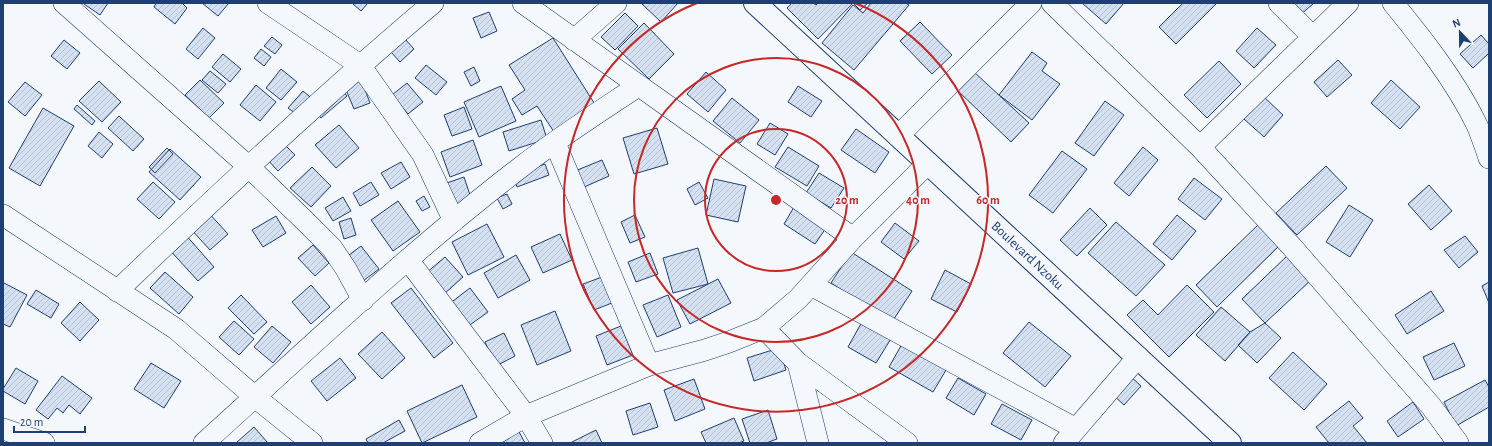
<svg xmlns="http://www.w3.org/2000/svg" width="1492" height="446" font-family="'Alegreya Sans',sans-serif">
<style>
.building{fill:url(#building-hatch);stroke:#1d3f73}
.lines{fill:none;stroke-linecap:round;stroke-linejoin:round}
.minor-casing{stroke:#1d3f73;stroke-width:22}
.tertiary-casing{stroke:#1d3f73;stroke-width:24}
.minor{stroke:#f4f7fb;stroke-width:21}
.tertiary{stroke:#f4f7fb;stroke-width:22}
.ring{fill:none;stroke:#c62828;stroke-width:2}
.labels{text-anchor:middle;stroke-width:3;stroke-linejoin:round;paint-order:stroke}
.street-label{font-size:14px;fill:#1d3f73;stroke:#f4f7fb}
.centre{fill:#c62828;stroke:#f4f7fb;stroke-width:2}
.ring-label{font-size:12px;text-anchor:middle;font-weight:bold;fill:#c62828;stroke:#f4f7fb;stroke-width:3;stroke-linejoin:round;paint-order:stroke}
</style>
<defs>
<pattern id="building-hatch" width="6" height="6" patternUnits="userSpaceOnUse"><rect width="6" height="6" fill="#d5e0f0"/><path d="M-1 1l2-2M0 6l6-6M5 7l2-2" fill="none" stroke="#b6c1d1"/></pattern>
</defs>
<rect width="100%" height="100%" fill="#f4f7fb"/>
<path class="building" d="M85,3h23l-8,12 -16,-11z
M156,3h26l5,5 -12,16 -21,-17z
M202,3h27l-11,13z
M352,3h16l-7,8z
M641,3h37l-17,19z
M792,3h21l3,2 2,-2h35l-35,36 -31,-31z
M853,3h15l-8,7z
M871,3h35l3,2 -55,65 -32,-27 31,-38 10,8z
M1082,3h42l-18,21z
M1183,3h34l-41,41 -17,-17z
M1285,3h29l-16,14z
M489,12l8,19 -16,7 -8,-20z
M625,13l13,13 -23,24 -14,-13z
M920,22l32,33 -20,19 -32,-33z
M644,23l30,31 -25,25 -31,-30z
M203,28l12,10 -17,21 -12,-10z
M1257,28l19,17 -22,23 -18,-17z
M1481,35l8,9v9l-16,15 -13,-14z
M272,37l10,8 -7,9 -11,-8z
M553,38l43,68 -42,26 -17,-26 -15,9 -10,-16 13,-9 -16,-25z
M405,39l9,10 -14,13 -9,-10z
M64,40l16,13 -13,16 -16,-13z
M261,49l10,8 -7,9 -10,-8z
M1032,52l15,11 -5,8 18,13 -28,36 -33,-25z
M223,54l18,15 -11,13 -18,-15z
M1338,60l14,15 -25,22 -13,-15z
M1219,61l22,23 -34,34 -23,-23z
M426,65l21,17 -11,13 -21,-17z
M474,67l6,14 -9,5 -7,-14z
M281,69l16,13 -16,18 -15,-12z
M210,71l16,13 -8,9 -16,-13z
M973,71l56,52 -18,19 -55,-53z
M706,72l20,18 -18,22 -21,-18z
M361,79l9,24 -16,6 -10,-24z
M200,80l24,23 -15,15 -24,-23z
M1391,80l29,27 -20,22 -29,-26z
M99,81l22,21 -19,20 -23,-21z
M25,82l17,13 -17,21 -17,-14z
M407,83l16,19 -15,12 -16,-19z
M256,85l20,17 -16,19 -20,-16z
M501,86l15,35 -37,16 -15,-35z
M798,86l24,15 -11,16 -23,-15z
M341,89l6,7 -26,22 -6,-7z
M303,91l7,6 -14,17 -8,-6z
M1264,97l19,18 -19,22 -20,-18z
M732,98l27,22 -19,23 -27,-22z
M1105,101l19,14 -30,41 -19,-13z
M77,105l18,16 -3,4 -18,-16z
M464,107l8,22 -20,7 -8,-21z
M43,108l31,18 -34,60 -31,-18z
M119,116l25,23 -11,12 -25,-23z
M541,120l6,19 -38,12 -6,-19z
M770,123l18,11 -13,21 -18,-11z
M339,125l20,23 -23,20 -21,-23z
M657,128l11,36 -34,10 -11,-36z
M856,129l33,23 -14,21 -34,-23z
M99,132l14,12 -11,14 -14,-12z
M473,140l9,25 -32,12 -9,-25z
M283,143l12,12 -17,16 -12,-13z
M788,147l31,19 -12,20 -32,-19z
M1143,147l15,13 -29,36 -15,-13z
M167,148l6,6 -18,19 -6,-6z
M170,149l31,28 -21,23 -31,-28z
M1062,151l25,18 -34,44 -24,-18z
M602,160l7,16 -27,12 -7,-17z
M401,162l9,15 -19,12 -10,-16z
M545,164l4,11 -32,12 -4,-12z
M1326,166l21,22 -50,47 -21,-22z
M312,167l19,19 -20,21 -21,-19z
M819,173l25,15 -13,20 -25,-15z
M464,177l8,24 -20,7 -8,-24z
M1194,178l28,21 -17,21 -27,-21z
M714,179l32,7 -8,36 -32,-7z
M153,182l22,20 -16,17 -22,-20z
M371,182l8,13 -19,11 -7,-13z
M699,182l9,16 -13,7 -8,-16z
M1429,185l23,26 -21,19 -23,-26z
M507,194l5,10 -9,5 -6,-11z
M424,196l6,11 -8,4 -6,-10z
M343,197l8,14 -18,10 -8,-13z
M398,201l22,31 -27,19 -22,-31z
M1349,205l24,15 -23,37 -24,-15z
M794,207l32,21 -11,16 -31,-20z
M1090,208l17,17 -30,31 -17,-16z
M206,210l22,24 -18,16 -22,-24z
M635,215l10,22 -15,6 -9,-21z
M1177,215l19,16 -24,29 -19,-16z
M276,216l10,17 -23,14 -11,-17z
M351,218l5,17 -12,4 -5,-17z
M1116,222l49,43 -29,31 -48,-43z
M895,223l24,18 -15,18 -23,-17z
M1260,223l21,21 -64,63 -21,-22z
M487,224l17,33 -36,18 -16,-33z
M184,233l30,34 -16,14 -30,-33z
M560,234l12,26 -29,13 -12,-26z
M1465,236l13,16 -19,16 -15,-18z
M313,245l16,18 -14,13 -17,-18z
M361,246l18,23 -16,12 -18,-23z
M698,248l10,36 -35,9 -10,-35z
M851,252l61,39 -20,31 -61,-39z
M650,253l8,21 -22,8 -8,-20z
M516,255l14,25 -32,18 -14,-25z
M1287,256l23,25 -45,42 -23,-24z
M445,257l18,20 -20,18 -18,-21z
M945,270l26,14 -14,28 -26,-13z
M165,272l28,25 -14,17 -29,-26z
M602,277l10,26 -18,7 -11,-26z
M718,279l13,24 -41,21 -13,-24z
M1489,282v21l-7,-17z
M4,283l23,12 -17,32 -7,-3v-39z
M311,285l19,22 -19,17 -19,-22z
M1187,285l27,27 -45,45 -42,-42 16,-15 15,15z
M411,288l42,55 -19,15 -43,-55z
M470,288l18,24 -21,15 -18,-23z
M36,290l23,14 -8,14 -24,-14z
M1431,291l13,20 -37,23 -12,-19z
M241,295l26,27 -13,12 -26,-26z
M668,295l13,32 -24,10 -14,-32z
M80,302l19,18 -19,21 -19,-18z
M1221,307l29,25 -25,29 -29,-26z
M555,311l16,40 -34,14 -16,-40z
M863,320l29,17 -16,26 -28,-16z
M234,321l20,18 -15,16 -20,-18z
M1029,322l42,34 -26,31 -42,-34z
M1265,323l16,15 -24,25 -19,-18 12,-13z
M272,326l19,16 -18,21 -19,-16z
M621,326l12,29 -26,10 -11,-29z
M382,332l23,26 -23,21 -24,-25z
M504,333l11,23 -19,10 -11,-24z
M1454,343l11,23 -31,14 -11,-23z
M902,344l44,26 -13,22 -44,-25z
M779,348l7,22 -32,11 -7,-23z
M1293,352l34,32 -23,26 -35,-32z
M340,358l16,20 -29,23 -16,-20z
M151,363l30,18 -17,27 -30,-19z
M16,368l22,13 -13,23 -22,-13v-2z
M1129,375l12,11 -17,19 -12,-11z
M62,376l30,22 -12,16 -11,-9 -6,8 -6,-5 -9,11 -12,-9z
M958,378l28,16 -12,21 -28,-17z
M694,379l11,30 -30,12 -11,-31z
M1485,380l4,7v20l-33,19 -12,-24z
M462,385l15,32 -55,26 -15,-32z
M1349,401l14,17 -10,8 14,17h-38l-13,-16z
M1413,402l11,17 -26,18 -11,-16z
M650,403l8,24 -25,8 -7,-24z
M1002,404l30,16 -11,20 -30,-16z
M768,410l9,29 -11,4h-16l-8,-24z
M734,418l10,23 -5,2h-33l-5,-11z
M399,420l6,11 -22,12h-15l-2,-4z
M254,427l14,16h-32z
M517,428l8,15h-34z
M596,430l6,13h-32z"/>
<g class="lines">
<g class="minor-casing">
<path id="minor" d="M64,3l184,163 57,55 27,27 14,21 17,31
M268,3l92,62 63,90 31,66
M523,3l330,235
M1052,3l148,144 92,100 139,159 27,37
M1279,3l34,34
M1393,3c31,38 61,76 83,120 5,11 9,23 13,35
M574,40l42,-37
M898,136l133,-133
M555,143l94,222
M1200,147l148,-144
M3,215l173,114 79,68 57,46
M408,260l118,156 16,27
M811,285l265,144
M117,291c104,-99 207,-196 316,-288
M764,328l34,35 109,80
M798,363l20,80
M3,429l41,14
M204,443c104,-94 206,-191 317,-276 37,-29 78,-55 117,-81
M480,443l46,-27 123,-51 56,-15 24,-8 35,-14 34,-29 55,-61 75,-75
M1064,443l74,-86"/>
</g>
<g class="tertiary-casing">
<path id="tertiary" d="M755,3l475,440"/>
</g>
<use href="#minor" class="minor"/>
<use href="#tertiary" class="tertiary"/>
</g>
<g class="ring">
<circle cx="776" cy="200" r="71"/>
<circle cx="776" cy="200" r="142"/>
<path d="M855 3A212 212 0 1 1 697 3"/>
</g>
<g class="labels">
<g class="street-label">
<text transform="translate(1028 255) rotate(43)" y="5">Boulevard Nzoku</text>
</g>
</g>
<circle cx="776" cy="200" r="6" class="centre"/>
<g class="ring-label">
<text x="847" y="204">20 m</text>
<text x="918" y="204">40 m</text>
<text x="988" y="204">60 m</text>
</g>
<rect width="1492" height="446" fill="none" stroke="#1d3f73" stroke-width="8"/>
<g transform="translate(1460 32) rotate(338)" stroke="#f4f7fb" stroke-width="3" paint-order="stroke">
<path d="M0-3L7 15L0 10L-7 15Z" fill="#1d3f73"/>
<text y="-6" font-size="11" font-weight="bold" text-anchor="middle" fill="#1d3f73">N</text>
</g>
<path d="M14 426v6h71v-6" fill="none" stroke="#1d3f73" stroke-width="2"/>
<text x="20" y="426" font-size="12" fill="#1d3f73" stroke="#f4f7fb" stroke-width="3" paint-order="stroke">20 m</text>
</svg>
